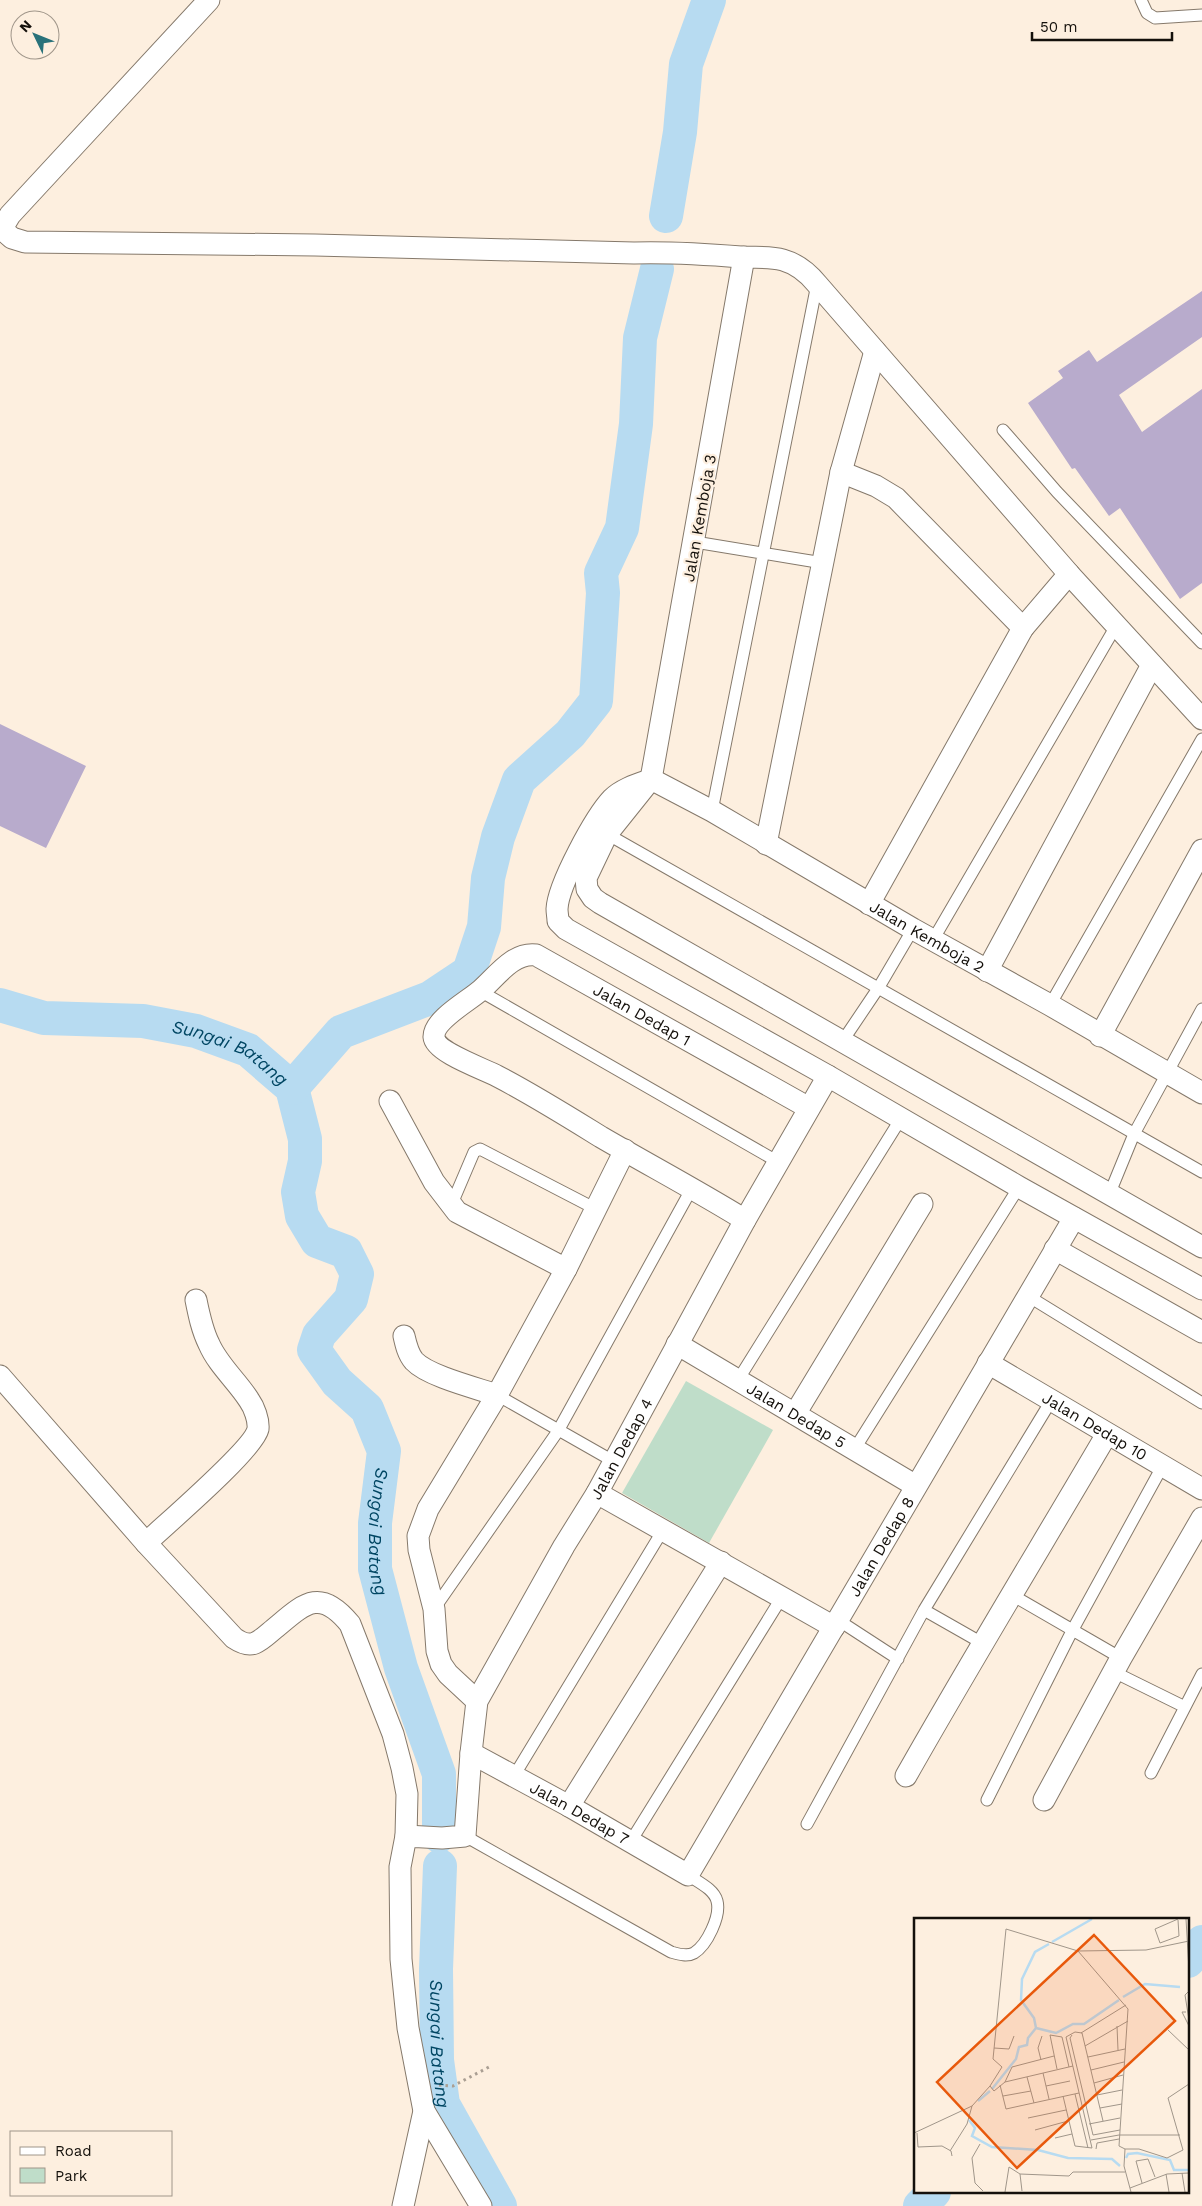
<svg xmlns="http://www.w3.org/2000/svg" width="1202" height="2206" font-family="'Work Sans',sans-serif">
<style>
.green{fill:#bfddc9}
.lines{fill:none;stroke-linecap:round;stroke-linejoin:round}
.river{stroke:#b7dbf1;stroke-width:34}
.building{fill:#b8abcc}
.lane-casing{stroke:#85796b;stroke-width:13}
.street-casing{stroke:#85796b;stroke-width:23}
.path{stroke:#aa9f93;stroke-width:3;stroke-dasharray:2.5 4;stroke-linecap:butt}
.lane{stroke:#fff;stroke-width:11}
.street{stroke:#fff;stroke-width:21}
.labels{text-anchor:middle;stroke-width:4.5;stroke-linejoin:round;paint-order:stroke}
.street-label{font-size:16px;fill:#14100b;stroke:#fdefdf}
.water-label{font-size:18px;font-style:italic;fill:#004663;stroke:#fdefdf}
.inset-river{fill:none;stroke:#b7dbf1;stroke-width:2.5}
.inset-road{fill:none;stroke:#a0968a;stroke-width:1}
.view{fill:#e8590c;fill-opacity:0.15;stroke:#e8590c;stroke-width:2.5}
.inset-edge{fill:none;stroke:#14100b;stroke-width:2.5}
</style>
<rect width="100%" height="100%" fill="#fdefdf"/>
<path class="green" d="M686,1381l87,49 -64,113 -87,-50z"/>
<g class="lines">
<g class="river">
<path d="M666,216l14,-84 6,-68 23,-64"/>
<path id="s1" d="M0,1005l44,13 99,3 53,10 52,19 44,38 13,51v22l-7,31 4,24 15,25 29,11 11,22 -6,25 -32,36 -5,15 23,32 30,27 17,42 -9,72v46l26,99 38,106v62"/>
<path d="M292,1088l49,-56 89,-34 39,-26 15,-45 4,-49 10,-41 21,-57 51,-46 26,-33 7,-108 -2,-20 21,-45 14,-104 4,-86 17,-69"/>
<path id="s2" d="M440,1866l-4,103 1,91 6,44 57,102"/>
<path d="M1188,1961l14,-19"/>
<path d="M920,2206l14,-14"/>
</g>
</g>
<path class="building" d="M1202,291v46l-83,58 23,37 60,-43v194l-22,16 -60,-91 -11,8 -34,-48 -3,1 -44,-66 35,-25 -5,-7 31,-21 8,12z
M0,724l86,42 -40,82 -46,-22z"/>
<g class="lines">
<g class="lane-casing">
<path id="lane" d="M1141,0l6,13 8,5 47,-3
M1003,430l54,62 145,151
M695,542l128,21
M712,811l105,-527
M607,834l595,338
M933,940l183,-314
M480,991l300,172
M1050,1005l152,-266
M842,1042l37,-55 34,-58
M1109,1195l25,-61 68,-125
M451,1206l23,-54 6,-3 114,59
M1028,1296l174,107
M738,1380l162,-260
M497,1395l116,66
M854,1450l165,-263
M1012,1595l109,63
M434,1609l124,-178 134,-243
M924,1610l58,33
M838,1620l60,39
M1114,1672l71,35
M1151,1773l51,-99
M514,1776l149,-246
M987,1800l85,-169 90,-164
M807,1824l117,-214 127,-209
M465,1836l206,116c7,2 16,5 23,1 13,-8 27,-37 23,-52 -3,-12 -19,-19 -29,-26
M631,1841l151,-244"/>
</g>
<g class="street-casing">
<g id="street">
<path d="M209,0l-199,215 -6,10 1,7 7,6 13,4 290,3 319,8c37,-1 70,1 107,4 15,1 28,-1 42,3 14,4 25,13 34,24l252,290 133,145"/>
<path d="M744,257l-93,522 -44,55 -21,44 1,11 6,9 7,5 602,344"/>
<path d="M841,472l35,14 20,12 127,130"/>
<path id="s3" d="M651,779l61,32 201,118 137,76 152,88"/>
<path d="M647,781c-12,4 -26,9 -35,18 -17,18 -54,86 -55,110 0,4 1,8 1,12l8,8 262,147 191,111 183,102"/>
<path d="M766,844l75,-372 34,-121"/>
<path d="M869,904l154,-276 46,-54"/>
<path d="M987,971l165,-306"/>
<path d="M1100,1036l102,-186"/>
<path d="M390,1101l44,81 23,30 109,57"/>
<path id="s4" d="M745,1220c-47,-29 -96,-55 -144,-83 -34,-21 -69,-43 -104,-61 -13,-7 -62,-24 -63,-39 -1,-17 36,-37 47,-47 16,-14 32,-38 55,-35l273,153"/>
<path d="M1055,1249l147,83"/>
<path d="M404,1336c2,9 4,18 10,25 14,15 62,27 83,34"/>
<path id="s5" d="M677,1344l239,142"/>
<path id="s6" d="M988,1363l214,126"/>
<path d="M0,1376l146,167 88,95c6,4 14,8 21,5 7,-3 13,-9 19,-14 29,-24 45,-43 76,-5l43,110 9,34 5,26 -1,42"/>
<path d="M795,1414l127,-210"/>
<path d="M597,1493l237,134"/>
<path d="M146,1543c19,-18 108,-94 112,-114 1,-9 -4,-22 -9,-29 -12,-19 -31,-35 -40,-56 -7,-14 -10,-29 -13,-44"/>
<path d="M477,1701l-29,-27 -7,-10 -4,-13 -3,-42 -15,-59 -1,-14 10,-27 69,-114 69,-126 59,-119"/>
<path id="s7" d="M471,1753l98,53 119,69 386,-657"/>
<path d="M906,1776c65,-115 134,-228 201,-342"/>
<path d="M1044,1800l77,-142 81,-140"/>
<path d="M569,1806l152,-244"/>
<path d="M424,2111l57,95"/>
<path id="s8" d="M403,2206l21,-95 -16,-83 -7,-69 -1,-92 6,-31 36,2 23,-2 6,-83 6,-52 87,-155 33,-53 148,-273 83,-144"/>
</g>
</g>
<path class="path" d="M439,2085l14,1 36,-19"/>
<use href="#lane" class="lane"/>
<use href="#street" class="street"/>
</g>
<g class="labels">
<g class="street-label">
<text transform="translate(699 518) rotate(-80)" y="6">Jalan Kemboja 3</text>
<text dy="6" stroke="none"><textPath href="#s3" startOffset="318">Jalan Kemboja 2</textPath></text>
<text dy="6" stroke="none"><textPath href="#s4" startOffset="620">Jalan Dedap 1</textPath></text>
<text dy="6" stroke="none"><textPath href="#s5" startOffset="139">Jalan Dedap 5</textPath></text>
<text dy="6" stroke="none"><textPath href="#s6" startOffset="124">Jalan Dedap 10</textPath></text>
<text dy="6" stroke="none"><textPath href="#s8" startOffset="860">Jalan Dedap 4</textPath></text>
<text dy="6" stroke="none"><textPath href="#s7" startOffset="630">Jalan Dedap 8</textPath></text>
<text dy="6" stroke="none"><textPath href="#s7" startOffset="124">Jalan Dedap 7</textPath></text>
</g>
<g class="water-label">
<text dy="6" stroke="none"><textPath href="#s1" startOffset="239">Sungai Batang</textPath></text>
<text dy="6" stroke="none"><textPath href="#s1" startOffset="824">Sungai Batang</textPath></text>
<text dy="6" stroke="none"><textPath href="#s2" startOffset="178">Sungai Batang</textPath></text>
</g>
</g>
<g transform="translate(914 1918)">
<rect width="275" height="275" fill="#fdefdf"/>
<path class="inset-river" d="M138,24l40,-23M209,79l22,-13 35,3M122,110l20,5 17,-9h11l35,-24M78,171l24,-30 3,-12 8,-2 1,-7 8,-10 -2,-10 -13,-18 1,-21 13,-27 14,-8M64,183l12,-10M55,202l6,8 -3,8 20,11 46,3 30,8 44,1 8,7M212,240l2,-4 9,-1 33,7 4,10h15"/>
<path class="inset-road" d="M272,1l3,51M264,2l1,16 -19,7 -5,-14 23,-10M275,73l-4,4 4,25M272,94h-4l7,14M203,108l1,24M254,112l21,20M167,115l45,-28M168,115l21,88M158,117l-2,3 23,97 27,-5M171,128l43,-25M80,130l15,1 5,-13M174,139l37,-8M127,142l-3,-12 4,-12M143,151l-7,-34 12,2 7,30M177,152l33,-8M129,155l6,26M113,159l7,26M91,164l7,-15 42,-11M180,165l29,-8M86,167l6,24 73,-16M76,168l12,-19 -9,-8 13,-130 72,22M132,168l24,-5M161,176l13,54M183,177l25,-5M89,178l28,-5M149,178l12,50 17,2 -26,-111 9,-5 7,1M186,190l22,-4M114,200l38,-8M175,206l31,-6M121,212l33,-9M0,215l58,-27 18,-20 4,5 11,-9 68,-16M3,215l1,14 24,-1 9,5 1,5M141,220l17,-4M177,222l28,-5h61M66,226l-8,14 3,25 8,8M182,231l1,-6 22,-4M211,231l-6,-3 9,-137 -50,-58 68,-1 43,-9M36,233l17,-27 5,-18M268,255l3,19M252,256l3,18M228,265l-6,-22 12,-2 7,18M216,270l37,-14 22,-1M108,273l-2,-17 49,2 4,-4h52M91,274l4,-25 11,7M217,274l-7,-26 1,-17h14l28,9 16,-8 -15,-52 21,-14"/>
<path class="view" d="M180,17l81,86 -158,147 -80,-86z"/>
<rect width="275" height="275" class="inset-edge"/>
</g>
<rect x="10" y="2131" width="162" height="65" fill="#fdefdf" stroke="#a0968a"/>
<rect x="20" y="2147" width="25" height="8" fill="#ffffff" stroke="#a0968a"/>
<text x="55" y="2156" font-size="15" fill="#14100b">Road</text>
<rect x="20" y="2168" width="25" height="15" fill="#bfddc9" stroke="#a0968a"/>
<text x="55" y="2181" font-size="15" fill="#14100b">Park</text>
<g transform="translate(35 35) rotate(313)"><circle r="24" fill="#fdefdf" stroke="#a0968a"/>
<path d="M0-4L9 19L0 12L-9 19Z" fill="#29727a"/>
<text y="-8" font-size="14" font-weight="bold" text-anchor="middle" fill="#14100b">N</text>
</g>
<path d="M1032 32v8h140v-8" fill="none" stroke="#14100b" stroke-width="2.5"/>
<text x="1040" y="32" font-size="15" fill="#14100b" stroke="#fdefdf" stroke-width="4" paint-order="stroke">50 m</text>
</svg>
